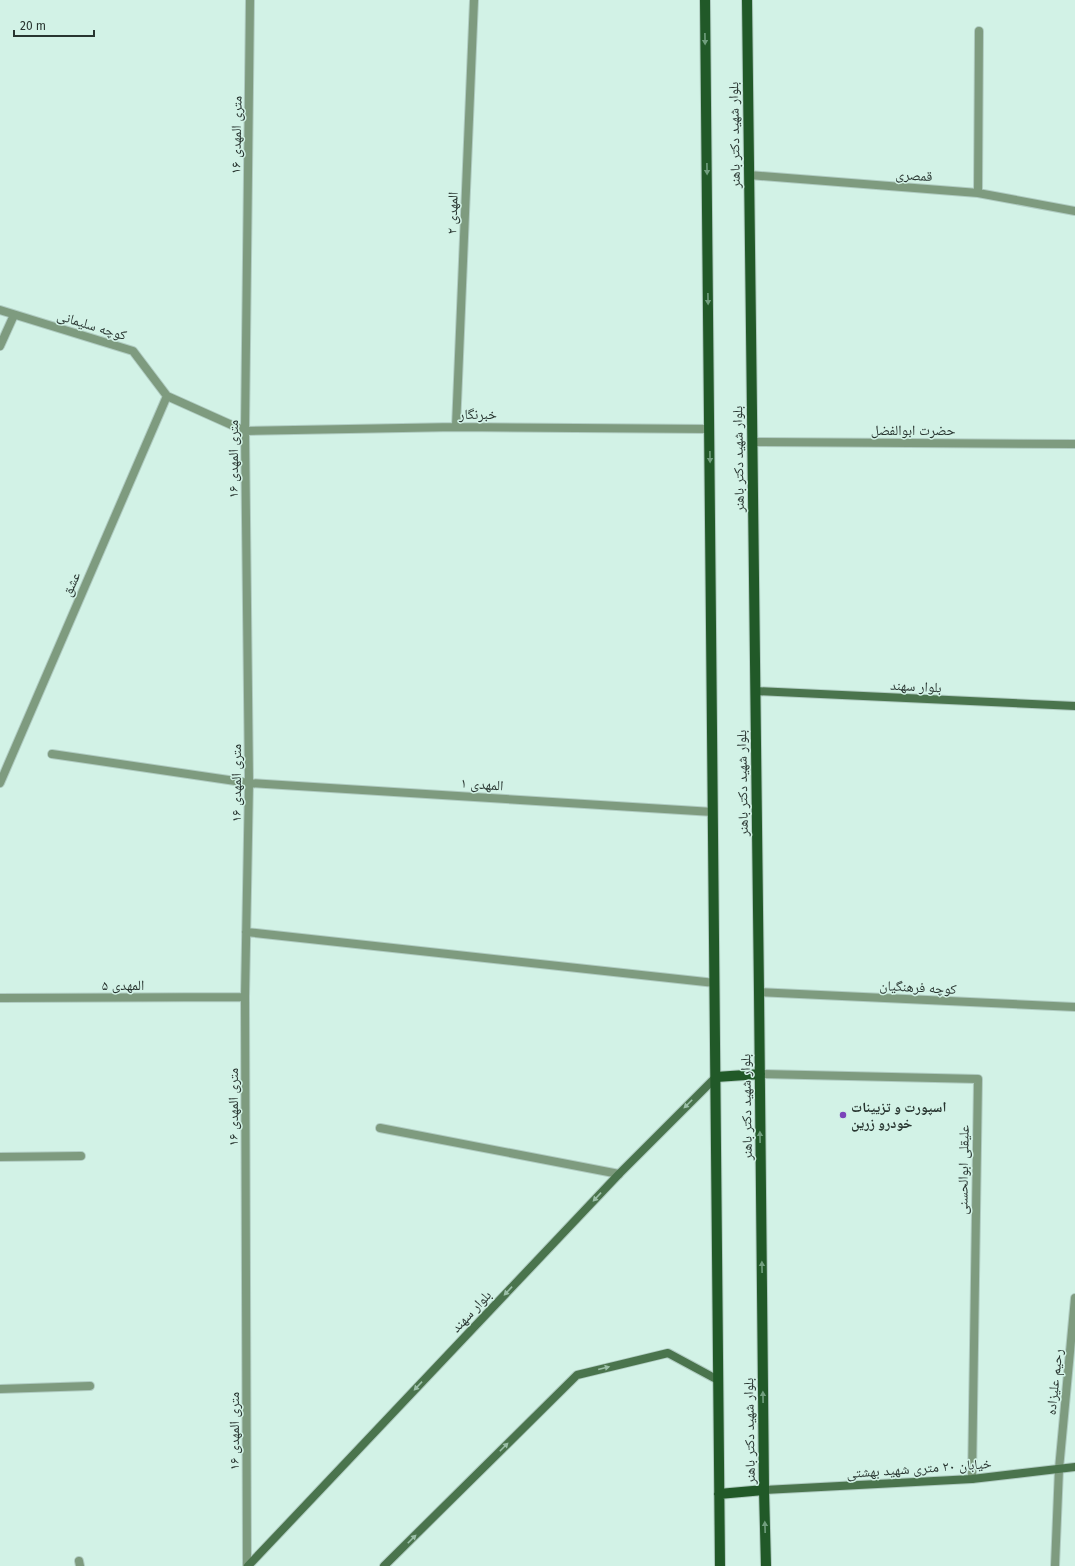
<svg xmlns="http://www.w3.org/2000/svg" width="1075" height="1566" font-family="'Fira Sans','Noto Naskh Arabic',sans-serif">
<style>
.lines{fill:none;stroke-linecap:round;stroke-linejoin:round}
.street-casing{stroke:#b0ccc2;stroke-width:10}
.secondary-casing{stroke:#b0ccc2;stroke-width:10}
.primary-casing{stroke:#b0ccc2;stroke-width:12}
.street{stroke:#7e9b7f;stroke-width:8}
.secondary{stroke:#4a744d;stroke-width:8}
.primary{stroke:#215928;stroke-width:10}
.oneway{fill:#719e7e}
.oneway2{fill:#9cc0a9}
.poi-dot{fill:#7b44ba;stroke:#d2f2e6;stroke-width:1.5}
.labels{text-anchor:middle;stroke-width:3;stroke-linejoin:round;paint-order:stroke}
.street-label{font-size:14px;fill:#283530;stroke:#d2f2e6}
.poi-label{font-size:14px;font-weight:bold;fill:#283530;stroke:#d2f2e6;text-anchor:start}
</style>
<rect width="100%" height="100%" fill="#d2f2e6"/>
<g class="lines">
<g class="street-casing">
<path id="street" d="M749,175l229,18 97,18
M978,193l1,-162
M0,310l133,41 34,45 78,35 211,-4 254,2
M0,346l14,-31
M456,427l18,-427
M752,442l323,2
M52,754l197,29 464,29
M0,783l167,-387
M246,932l469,51
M759,992l316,15
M0,998l245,-1
M760,1074l218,5 -6,400
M380,1128l239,46
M0,1157l81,-1
M0,1389l90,-3
M79,1561l1,5
M247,1566l-2,-569 4,-214 -4,-352 5,-431
M1055,1566l4,-97 16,-171"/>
</g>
<g class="secondary-casing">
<path id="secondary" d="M755,691l320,15
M764,1490l208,-11 103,-12
M248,1566l371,-392 97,-97
M384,1566l193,-191 91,-22 50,27"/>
</g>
<g class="primary-casing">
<path id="primary" d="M705,0l15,1566
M747,0l12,992 5,498 2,76
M716,1077l44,-3
M719,1494l45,-4"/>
</g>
<use href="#street" class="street"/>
<use href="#secondary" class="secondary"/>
<use href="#primary" class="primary"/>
</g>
<defs><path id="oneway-solid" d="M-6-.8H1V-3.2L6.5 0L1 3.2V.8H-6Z"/></defs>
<g class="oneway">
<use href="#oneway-solid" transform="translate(705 39) rotate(89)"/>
<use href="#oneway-solid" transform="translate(707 169) rotate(89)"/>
<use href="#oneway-solid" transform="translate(708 299) rotate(89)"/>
<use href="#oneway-solid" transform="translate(710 457) rotate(89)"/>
<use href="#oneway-solid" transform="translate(760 1137) rotate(-91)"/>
<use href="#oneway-solid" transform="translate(762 1267) rotate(-91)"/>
<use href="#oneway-solid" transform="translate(763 1397) rotate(-91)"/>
<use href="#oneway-solid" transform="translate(765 1527) rotate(-92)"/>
</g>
<g class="oneway2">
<use href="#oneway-solid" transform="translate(688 1104) rotate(135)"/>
<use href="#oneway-solid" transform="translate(597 1197) rotate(133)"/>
<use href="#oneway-solid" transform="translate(508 1291) rotate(133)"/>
<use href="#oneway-solid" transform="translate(604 1368) rotate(-14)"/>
<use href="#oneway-solid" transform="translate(418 1386) rotate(133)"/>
<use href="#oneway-solid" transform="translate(504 1447) rotate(-45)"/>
<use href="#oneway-solid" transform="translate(412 1539) rotate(-45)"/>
</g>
<circle class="poi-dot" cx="843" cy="1115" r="4"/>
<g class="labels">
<g class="street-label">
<text transform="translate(236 135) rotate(-89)" y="5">۱۶ متری المهدی</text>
<text transform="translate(734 135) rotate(-91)" y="5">بلوار شهید دکتر باهنر</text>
<text transform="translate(914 175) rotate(4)" y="5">قمصری</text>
<text transform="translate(452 213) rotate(-88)" y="5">المهدی ۲</text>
<text transform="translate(92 325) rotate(17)" y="5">کوچه سلیمانی</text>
<text x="478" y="419">خبرنگار</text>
<text x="913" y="435">حضرت ابوالفضل</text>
<text transform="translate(233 459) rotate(-90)" y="5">۱۶ متری المهدی</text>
<text transform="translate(738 459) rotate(-91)" y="5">بلوار شهید دکتر باهنر</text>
<text transform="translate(71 584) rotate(-66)" y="5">عشق</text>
<text transform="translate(916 686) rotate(3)" y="5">بلوار سهند</text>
<text transform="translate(236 783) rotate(-90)" y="5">۱۶ متری المهدی</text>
<text transform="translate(742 783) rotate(-91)" y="5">بلوار شهید دکتر باهنر</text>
<text transform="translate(482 784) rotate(4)" y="5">المهدی ۱</text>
<text x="123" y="990">المهدی ۵</text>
<text transform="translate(918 987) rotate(3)" y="5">کوچه فرهنگیان</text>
<text transform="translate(233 1107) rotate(-90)" y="5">۱۶ متری المهدی</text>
<text transform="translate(746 1107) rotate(-91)" y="5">بلوار شهید دکتر باهنر</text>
<text transform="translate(963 1170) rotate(-89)" y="5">علیقلی ابوالحسنی</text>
<text transform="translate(471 1311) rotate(-47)" y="5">بلوار سهند</text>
<text transform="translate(1054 1382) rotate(-84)" y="5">رحیم علیزاده</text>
<text transform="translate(234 1431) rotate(-90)" y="5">۱۶ متری المهدی</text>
<text transform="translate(749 1431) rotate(-91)" y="5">بلوار شهید دکتر باهنر</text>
<text transform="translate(919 1468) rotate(-4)" y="5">خیابان ۲۰ متری شهید بهشتی</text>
</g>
<g class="poi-label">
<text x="851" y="1112">اسپورت و تزیینات<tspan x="851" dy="16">خودرو زرین</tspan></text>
</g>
</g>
<path d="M14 30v6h80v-6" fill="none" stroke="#283530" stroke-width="2"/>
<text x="20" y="30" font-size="12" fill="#283530" stroke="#d2f2e6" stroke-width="3" paint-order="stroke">20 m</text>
</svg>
